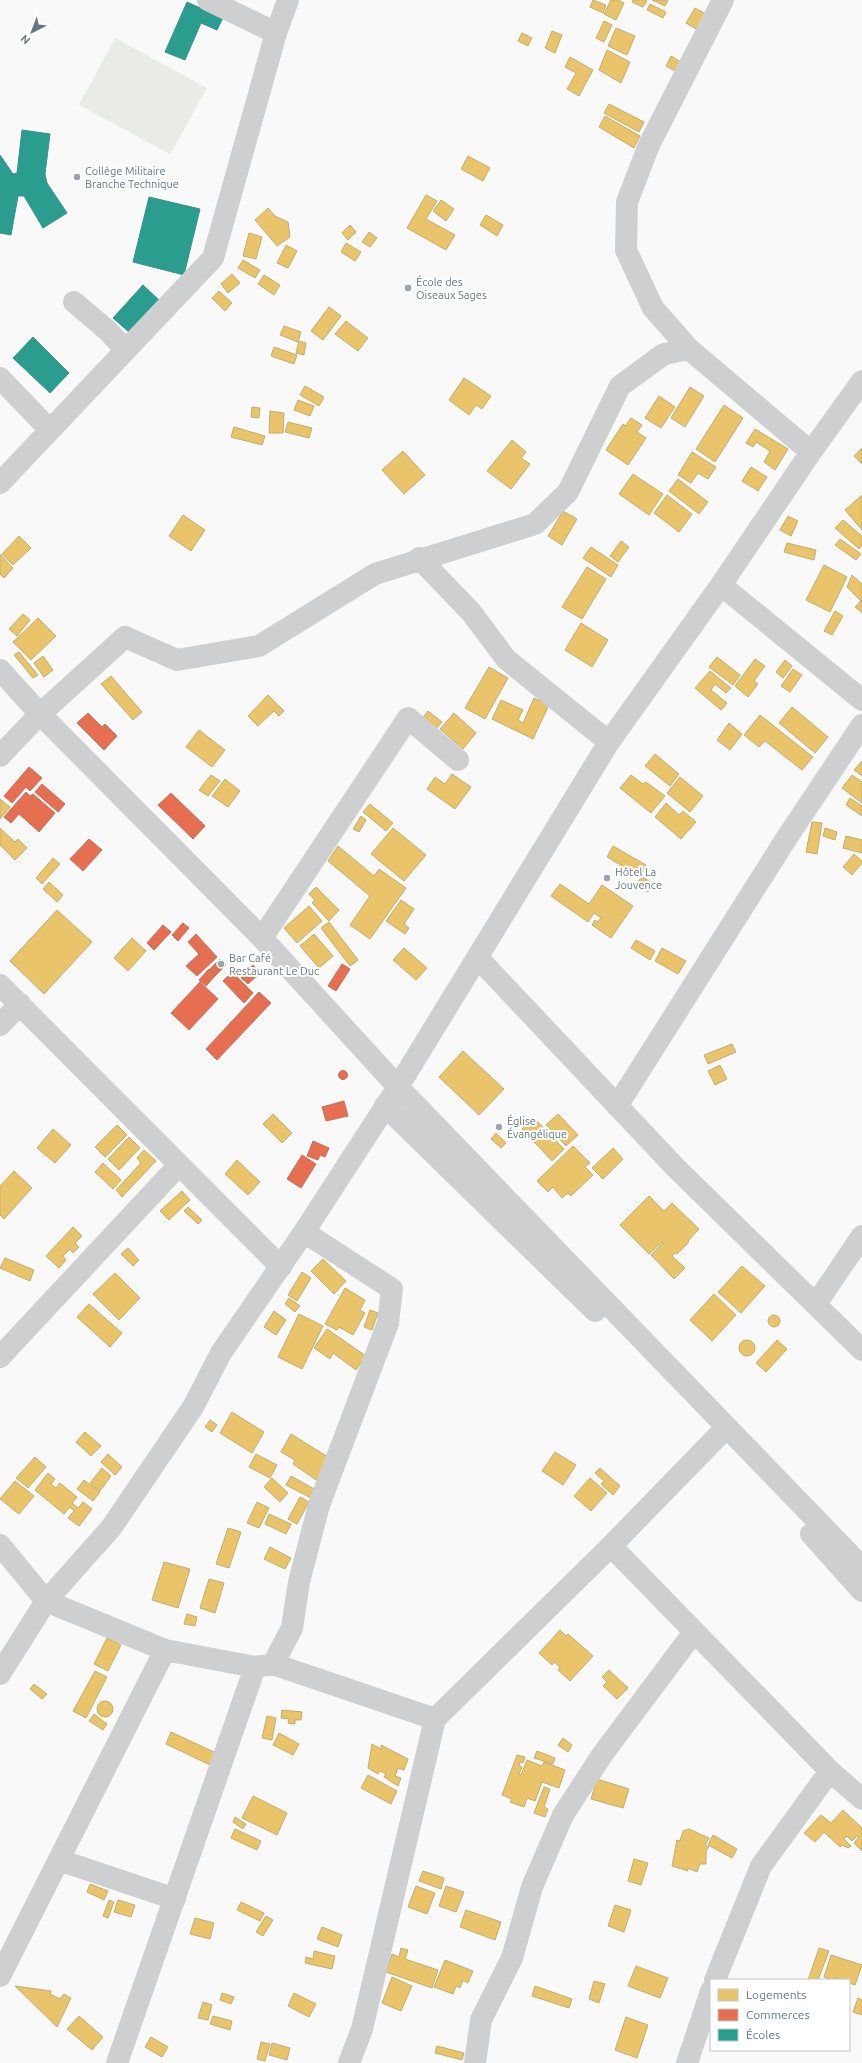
<svg xmlns="http://www.w3.org/2000/svg" width="862" height="2063" font-family="Ubuntu,sans-serif">
<style>
.green{fill:#e8ebe6}
.homes{fill:#e9c46a;stroke:#c1ad72}
.shops{fill:#e76f51;stroke:#c07160}
.schools{fill:#2a9d8f;stroke:#3c918b}
.lines{fill:none;stroke-linecap:round;stroke-linejoin:round}
.minor{stroke:#cecfd0;stroke-width:22}
.poi-dot{fill:#99a4ac;stroke:#fff;stroke-width:1.5}
.labels{text-anchor:middle;stroke-width:4;stroke-linejoin:round;paint-order:stroke}
.poi-label{font-size:11px;fill:#657683;stroke:#fff;text-anchor:start}
</style>
<rect width="100%" height="100%" fill="#f9f9f9"/>
<path class="green" d="M115,38l92,50 -37,66 -91,-49z"/>
<path class="homes" d="M593,0l13,5 -3,8 -13,-6z
M611,0h7l6,3 -8,17 -12,-6z
M633,0h12l2,1 -4,6 -11,-5z
M652,0h16l-3,6z
M650,4l16,8 -3,6 -16,-8z
M695,8l11,6 -8,16 -12,-7z
M604,21l8,4 -8,17 -8,-4z
M616,28l19,8 -8,19 -19,-9z
M552,31l10,4 -7,18 -10,-5z
M522,33l10,5 -4,8 -10,-5z
M607,50l23,12 -9,21 -22,-13z
M671,56l10,6 -6,9 -9,-5z
M570,57l23,13 -14,26 -12,-7 9,-16 -11,-6z
M609,104l35,18 -5,10 -35,-19z
M605,116l35,20 -6,12 -35,-21z
M468,156l22,12 -7,13 -22,-12z
M426,195l11,6 -11,18 29,16 -9,15 -39,-22z
M441,200l13,9 -8,12 -13,-10z
M268,208l7,8 13,6 2,15 -13,9 -22,-26z
M486,215l17,10 -6,11 -17,-11z
M350,225l6,7 -8,8 -6,-7z
M369,232l8,6 -7,9 -8,-5z
M249,233l13,4 -6,22 -13,-3z
M346,243l15,9 -6,9 -14,-9z
M286,245l11,6 -9,17 -11,-5z
M243,260l17,10 -5,8 -17,-10z
M232,274l8,9 -12,10 -7,-9z
M264,275l16,10 -6,10 -16,-11z
M219,291l13,12 -7,8 -13,-13z
M329,307l12,9 -18,24 -12,-9z
M346,321l22,17 -10,13 -23,-17z
M284,326l17,6 -3,10 -18,-7z
M299,341l7,2 -2,12 -8,-2z
M274,347l23,8 -3,9 -23,-8z
M464,378l27,18 -9,13 -6,-4 -7,10 -20,-15z
M305,386l19,11 -5,9 -19,-11z
M690,387l14,9 -19,31 -14,-9z
M659,396l16,11 -14,21 -16,-10z
M298,400l16,6 -4,10 -16,-6z
M724,405l19,13 -28,44 -19,-13z
M252,407l8,1 -1,10 -8,-1z
M270,411l14,2 -1,20h-14z
M631,418l11,7 -5,7 9,6 -18,27 -22,-15 17,-26 2,2z
M288,422l24,6 -3,10 -24,-6z
M234,427l31,9 -3,9 -31,-8z
M755,429l33,20 -13,21 -11,-8 6,-11 -14,-9 -3,5 -7,-4z
M512,440l14,12 -5,6 9,6 -19,25 -24,-18z
M862,448v16l-8,-8z
M403,451l22,24 -21,19 -22,-24z
M692,452l24,15 -8,12 -10,-6 -7,10 -13,-8z
M751,467l16,10 -9,14 -16,-10z
M633,474l30,20 -14,21 -30,-21z
M678,479l30,23 -9,12 -30,-23z
M667,495l25,19 -13,18 -25,-19z
M862,495v35l-17,-20z
M563,511l14,8 -15,26 -14,-9z
M183,515l22,15 -14,21 -22,-15z
M788,516l10,5 -7,15 -11,-6z
M843,520l19,16v9l-3,4 -24,-21z
M19,536l12,12 -18,17 -11,-11z
M840,539l21,15 -5,6 -21,-15z
M621,541l8,6 -11,15 -8,-6z
M787,543l29,7 -2,10 -30,-8z
M591,547l27,18 -7,12 -28,-19z
M0,554l13,14 -9,10 -4,-4z
M824,565l23,12 -17,35 -24,-12z
M587,567l19,12 -24,40 -20,-12z
M852,575l10,9v29l-7,-6 6,-6 -14,-14z
M835,611l8,5 -11,19 -8,-4z
M23,614l7,6 -13,16 -8,-7z
M38,618l18,18 -25,24 -18,-18z
M581,623l27,17 -16,27 -27,-17z
M19,652l19,23 -5,3 -19,-23z
M43,656l10,14 -9,7 -10,-14z
M717,657l23,18 -7,10 -24,-18z
M755,659l10,7 -11,15 4,3 -10,13 -13,-11z
M785,660l7,6 -9,12 -7,-6z
M489,667l19,11 -23,41 -20,-11z
M793,669l9,6 -12,17 -9,-6z
M710,671l21,17 -5,5 -11,-9 -4,6 16,13 -6,7 -26,-22z
M111,676l31,36 -9,8 -32,-36z
M268,695l16,16 -5,5 -5,-5 -16,15 -10,-10z
M534,698l15,7 -16,34 -41,-20 9,-19 22,10 -5,10 5,3z
M792,707l36,30 -13,16 -36,-30z
M428,711l14,11 -6,7 -14,-10z
M454,713l22,20 -13,16 -23,-20z
M760,715l53,42 -11,13 -37,-29 -6,6 -15,-12z
M729,723l13,11 -12,16 -13,-10z
M199,730l26,20 -13,17 -26,-20z
M655,754l24,20 -9,12 -25,-20z
M862,761v15l-8,-6z
M452,774l19,13 -16,22 -28,-20 8,-12 10,7z
M211,775l9,6 -12,15 -9,-6z
M631,775l12,9 3,-2 19,14 -14,17 -31,-25z
M852,775l10,7v21l-20,-15z
M680,777l23,19 -13,16 -23,-19z
M225,779l15,12 -12,16 -16,-11z
M850,798l12,8v10l-16,-11z
M0,799l10,8 -10,12z
M666,803l13,12 4,-4 13,11 -15,17 -26,-22z
M370,804l23,19 -7,8 -23,-19z
M361,816l5,4 -7,12 -6,-3z
M812,822l10,1 -5,31 -11,-2z
M0,828l15,14 3,-3 9,9 -12,12 -15,-15z
M393,828l33,27 -22,26 -33,-27z
M825,828l12,4 -2,8 -12,-4z
M846,836l16,4v13l-19,-5z
M338,846l36,30 5,-7 27,19 -36,51 -20,-14 20,-29 -42,-35z
M613,846l33,19 -7,11 -32,-19z
M854,854l8,7v2l-10,12 -9,-8z
M53,858l7,6 -18,20 -6,-6z
M643,877l10,7 -5,8 -12,-9z
M49,882l14,13 -6,7 -14,-13z
M560,884l29,20 13,-19 31,21 -22,32 -19,-13 3,-5 3,2 3,-4 -7,-5 -6,9 -37,-26z
M316,887l23,23 -10,11 -17,-18 3,-3 -6,-6z
M401,900l13,9 -10,15 5,4 -4,6 -19,-13z
M309,906l13,15 -25,22 -13,-15z
M57,910l35,32 -48,52 -34,-33z
M329,922l29,38 -8,6 -29,-38z
M314,934l19,22 -14,12 -19,-22z
M132,938l14,13 -18,20 -14,-13z
M636,940l19,11 -5,9 -19,-12z
M404,948l23,20 -11,12 -23,-20z
M662,948l24,13 -8,13 -23,-13z
M732,1044l4,8 -28,12 -4,-9z
M463,1051l41,38 -25,26 -40,-38z
M720,1065l7,14 -12,6 -7,-14z
M273,1114l19,19 -10,10 -19,-19z
M558,1114l20,21 -12,11 -20,-21z
M534,1118l30,31 -12,12 -30,-32z
M117,1125l10,10 -22,22 -10,-10z
M53,1129l18,16 -16,18 -18,-15z
M496,1133l10,10 -5,5 -10,-9z
M129,1137l11,11 -21,22 -11,-11z
M573,1146l17,17 -5,4 8,8 -22,21 -3,-3 -6,5 -9,-11 -5,5 -11,-11z
M613,1148l10,11 -20,20 -11,-11z
M144,1150l12,11 -34,36 -6,-7 25,-27 -4,-5z
M237,1160l23,22 -12,13 -23,-21z
M103,1163l18,17 -8,9 -18,-17z
M14,1171l18,17 -28,31 -4,-4v-29z
M182,1191l8,9 -21,20 -9,-9z
M649,1196l15,15 8,-8 27,26 -11,12 1,1 -12,12 -2,-1 -3,3 13,12 -11,11 -23,-24 12,-12 -1,-1 -13,12 -29,-29z
M188,1207l14,13 -4,4 -14,-13z
M73,1227l9,9 -7,7 4,4 -6,6 -3,-4 -7,7 3,4 -7,8 -13,-12z
M128,1248l11,12 -6,6 -12,-12z
M5,1258l29,12 -4,11 -30,-13z
M323,1259l23,22 -12,13 -23,-23z
M742,1266l23,20 -24,27 -23,-21z
M302,1272l9,6 -14,23 -9,-6z
M115,1273l25,25 -21,22 -26,-26z
M345,1288l20,12 -5,10 5,3 -12,22 -14,-8 -2,3 -12,-6z
M714,1294l22,21 -24,26 -22,-21z
M289,1298l11,8 -5,6 -10,-8z
M89,1304l33,29 -12,14 -33,-30z
M370,1310l8,3 -6,17 -8,-3z
M274,1311l12,9 -10,15 -12,-8z
M299,1314l24,12 -21,43 -24,-12z
M768 1321a6 6 0 1 1 12 0a6 6 0 1 1-12 0Z
M327,1329l39,27 -10,14 -23,-17 -3,6 -16,-11z
M739 1348a8 8 0 1 1 16 0a8 8 0 1 1-16 0Z
M777,1340l10,9 -21,23 -10,-9z
M232,1412l32,20 -12,21 -32,-20z
M210,1420l7,5 -5,7 -7,-5z
M85,1432l16,14 -10,10 -15,-14z
M291,1434l37,23 -9,25 -26,-18 2,-4 -14,-8z
M555,1452l21,13 -13,20 -21,-14z
M108,1454l14,13 -7,8 -14,-13z
M256,1454l21,11 -7,13 -21,-11z
M35,1457l11,10 -18,21 -12,-10z
M102,1468l9,8 -11,15 -10,-8z
M600,1468l20,18 -7,9 -12,-11 3,-3 -9,-8z
M48,1473l7,6 -4,5 5,4 4,-5 17,14 -5,6 6,5 5,-6 9,7 -13,17 -11,-8 6,-7 -4,-4 -6,7 -29,-24z
M291,1476l25,14 -5,8 -25,-13z
M272,1478l16,15 -8,9 -16,-15z
M590,1478l17,15 -16,18 -17,-15z
M84,1480l16,12 -7,9 -16,-12z
M15,1481l19,15 -15,18 -19,-15z
M300,1497l9,5 -12,22 -9,-5z
M257,1502l12,6 -10,20 -12,-5z
M269,1514l22,10 -5,10 -21,-10z
M228,1528l13,4 -12,36 -13,-4z
M270,1547l21,11 -6,11 -21,-10z
M164,1562l26,7 -12,39 -26,-8z
M209,1579l15,4 -9,30 -15,-5z
M187,1614l10,3 -2,9 -11,-2z
M560,1630l6,6 2,-2 25,22 -23,25 -12,-11 2,-3 -6,-5 -2,3 -13,-12z
M107,1638l14,7 -13,26 -14,-7z
M609,1670l19,18 -11,11 -14,-13 4,-4 -5,-5z
M95,1671l12,6 -21,41 -13,-7z
M34,1684l13,10 -5,5 -12,-10z
M97 1709a8 8 0 1 1 16 0a8 8 0 1 1-16 0Z
M282,1710l20,2 -1,8h-6v4l-7,-1 1,-4 -8,-1z
M94,1714l13,10 -4,6 -14,-9z
M267,1716l9,2 -4,22 -10,-2z
M171,1732l45,21 -6,12 -44,-21z
M279,1733l20,11 -6,11 -20,-10z
M563,1738l9,7 -4,7 -10,-7z
M372,1744l9,5v-4l27,14 -4,11 -6,-2 -3,8 6,2 -3,8 -14,-9 2,-3 -6,-3 -2,3 -10,-6z
M537,1751l18,7 -2,6 -19,-6z
M517,1755l8,2 -2,6 -3,-1 -1,4 3,1 -3,7 2,1 6,-15 15,6 2,-4 21,8 -6,18 -17,-6 -7,19 -8,-3 -3,9 -14,-5 2,-3 -10,-4z
M368,1775l29,16 -6,13 -30,-16z
M597,1779l32,10 -6,19 -32,-9z
M544,1787l6,2 -6,18 4,2 -3,8 -11,-4z
M253,1796l34,17 -10,22 -35,-17z
M843,1810l19,18v23l-8,-8 5,-6 -1,-2 -6,6 -5,-5 -3,3 7,7 -3,2 -6,-3 -2,2 -16,-15 -9,10 -11,-9 17,-18 10,8z
M235,1817l11,7 -3,5 -10,-7z
M235,1829l26,12 -4,9 -26,-12z
M689,1829l20,9 -4,7 4,2 -3,4v13h-6l-3,8 -9,-4v3l-16,-5 5,-26 3,1 3,-10z
M713,1835l24,14 -5,9 -24,-13z
M634,1859l14,4 -7,22 -13,-4z
M423,1871l21,7 -3,11 -22,-8z
M90,1884l18,7 -4,9 -17,-8z
M416,1886l19,7 -8,21 -19,-7z
M446,1886l18,6 -8,20 -17,-6z
M109,1900l5,2 -6,16 -5,-2z
M118,1900l17,5 -4,12 -17,-5z
M241,1902l23,11 -4,8 -23,-11z
M615,1905l16,5 -7,22 -16,-6z
M466,1910l35,12 -6,18 -35,-13z
M266,1916l7,4 -10,16 -7,-4z
M195,1918l19,5 -4,16 -20,-5z
M322,1927l20,8 -4,12 -21,-8z
M401,1948l7,2 -3,9 33,11 -6,18 -46,-16 6,-18 7,3z
M819,1948l10,3 -11,29h-10z
M314,1951l21,5 -3,13 -27,-6 1,-6 7,2z
M831,1955l31,10 -7,20 -6,-2v-3l-14,-2 -2,2 -9,-3z
M445,1960l28,11 -5,12 -5,-3 -3,8 -4,-2 -3,8 -19,-7z
M636,1966l32,12 -8,20 -32,-12z
M392,1977l20,9 -11,25 -19,-8z
M594,1981l11,3 -6,19 -10,-4z
M15,1986l36,5 -1,3 10,5 4,-5 7,4 -14,29z
M535,1986l37,13 -3,9 -37,-12z
M222,1993l12,4 -3,7 -11,-4z
M294,1993l22,11 -7,13 -21,-11z
M858,1998l4,2v15l-9,-3z
M203,2002l9,3 -4,15 -10,-2z
M79,2016l24,21 -11,13 -25,-21z
M213,2016l19,5 -2,9 -20,-6z
M626,2017l22,8 -11,33 -22,-8z
M151,2037l17,10 -6,10 -17,-10z
M261,2042l9,2 -5,17 -8,-2z
M272,2043l18,5 -3,12 -18,-5z
M437,2046l27,7 -2,7 -27,-7z"/>
<path class="shops" d="M88,713l14,14 3,-3 12,12 -13,14 -27,-27z
M29,767l13,11 -12,13 -4,-4 -14,16 -8,-7z
M42,784l23,20 -7,8 -23,-20z
M26,792l4,4 3,-2 22,19 -16,19 -20,-18 -8,9 -7,-6z
M171,793l34,33 -12,13 -35,-34z
M89,839l13,11 -19,21 -13,-12z
M183,923l6,5 -11,13 -6,-6z
M163,925l8,7 -17,18 -7,-7z
M196,934l21,23 -20,19 -11,-10 13,-12 -11,-12z
M220,959l6,6 -10,10 -6,-6z
M342,964l8,5 -14,22 -8,-5z
M253,965l7,8 -12,11 -7,-6z
M209,969l7,6 -10,11 -7,-6z
M232,972l21,21 -9,10 -21,-22z
M200,982l18,17 -29,31 -18,-17z
M259,992l12,11 -54,57 -11,-11z
M338.5 1075a4.5 4.5 0 1 1 9 0a4.5 4.5 0 1 1-9 0Z
M344,1101l4,15 -22,5 -4,-14z
M313,1141l16,7 -4,9 -5,-2 -2,5 -11,-4z
M302,1155l14,9 -15,24 -14,-9z"/>
<path class="schools" d="M187,2l36,16 -6,12 -16,-7 -16,37 -20,-8z
M22,130l28,4 -5,40 2,9 20,30 -24,15 -19,-32h-6l-7,39 -11,-2v-78l13,19 4,-1z
M149,197l51,12 -16,66 -51,-13z
M143,285l17,16 -30,32 -17,-15z
M33,337l36,36 -19,20 -37,-35z"/>
<g class="lines">
<path class="minor" d="M208,0l68,33
M723,0l-74,145 -22,57 -1,48 27,58 36,41 122,103
M74,302l34,29 18,19
M0,378l49,51
M0,483l213,-225 63,-225 12,-33
M419,558l52,54 35,47 103,83
M721,585l141,115
M0,670l40,44 222,224 136,149 464,480
M0,756l40,-42 85,-77 52,23 82,-14 116,-72 160,-50 33,-32 52,-106 44,-32 25,-5
M262,938l146,-220 50,42
M478,958l198,210 186,182
M0,985l281,282
M0,1025l20,-21
M385,1106l210,205
M617,1106l169,-267 76,-114
M816,1304l46,-68
M0,1357l179,-192
M811,1534l51,57
M0,1545l46,56 119,49 90,17 18,-3 162,55
M611,1546l219,225 32,28
M273,1664l19,-36 7,-46 20,-77 69,-182 4,-34 -88,-57
M0,1674l46,-73 65,-73 82,-121 28,-54 83,-121 94,-145 211,-345 112,-157 90,-133 51,-71
M59,1860l116,39
M0,1976l165,-326
M715,1980l46,-114 69,-95
M117,2063l138,-396
M349,2063l13,-34 73,-310 176,-173 109,-112
M475,2063l6,-43 31,-62 20,-71 31,-72 39,-60 92,-123
M687,2063l24,-72"/>
</g>
<g class="poi-dot">
<circle cx="77" cy="177" r="4"/>
<circle cx="408" cy="288" r="4"/>
<circle cx="607" cy="878" r="4"/>
<circle cx="221" cy="964" r="4"/>
<circle cx="499" cy="1127" r="4"/>
</g>
<g class="labels">
<g class="poi-label">
<text x="85" y="175">Collège Militaire<tspan x="85" dy="13">Branche Technique</tspan></text>
<text x="416" y="286">École des<tspan x="416" dy="13">Oiseaux Sages</tspan></text>
<text x="615" y="876">Hôtel La<tspan x="615" dy="13">Jouvence</tspan></text>
<text x="229" y="962">Bar Café<tspan x="229" dy="13">Restaurant Le Duc</tspan></text>
<text x="507" y="1125">Église<tspan x="507" dy="13">Évangélique</tspan></text>
</g>
</g>
<rect x="710" y="1979" width="140" height="72" fill="#ffffff" stroke="#c1c8cd"/>
<rect x="718" y="1989" width="20" height="12" fill="#e9c46a" stroke="#c1c8cd"/>
<text x="746" y="1999" font-size="12" fill="#657683">Logements</text>
<rect x="718" y="2009" width="20" height="12" fill="#e76f51" stroke="#c1c8cd"/>
<text x="746" y="2019" font-size="12" fill="#657683">Commerces</text>
<rect x="718" y="2029" width="20" height="12" fill="#2a9d8f" stroke="#c1c8cd"/>
<text x="746" y="2039" font-size="12" fill="#657683">Écoles</text>
<g transform="translate(32 32) rotate(222)" stroke="#ffffff" stroke-width="3" paint-order="stroke">
<path d="M0-3L7 15L0 10L-7 15Z" fill="#657683"/>
<text y="-6" font-size="11" font-weight="bold" text-anchor="middle" fill="#657683">N</text>
</g>
</svg>
